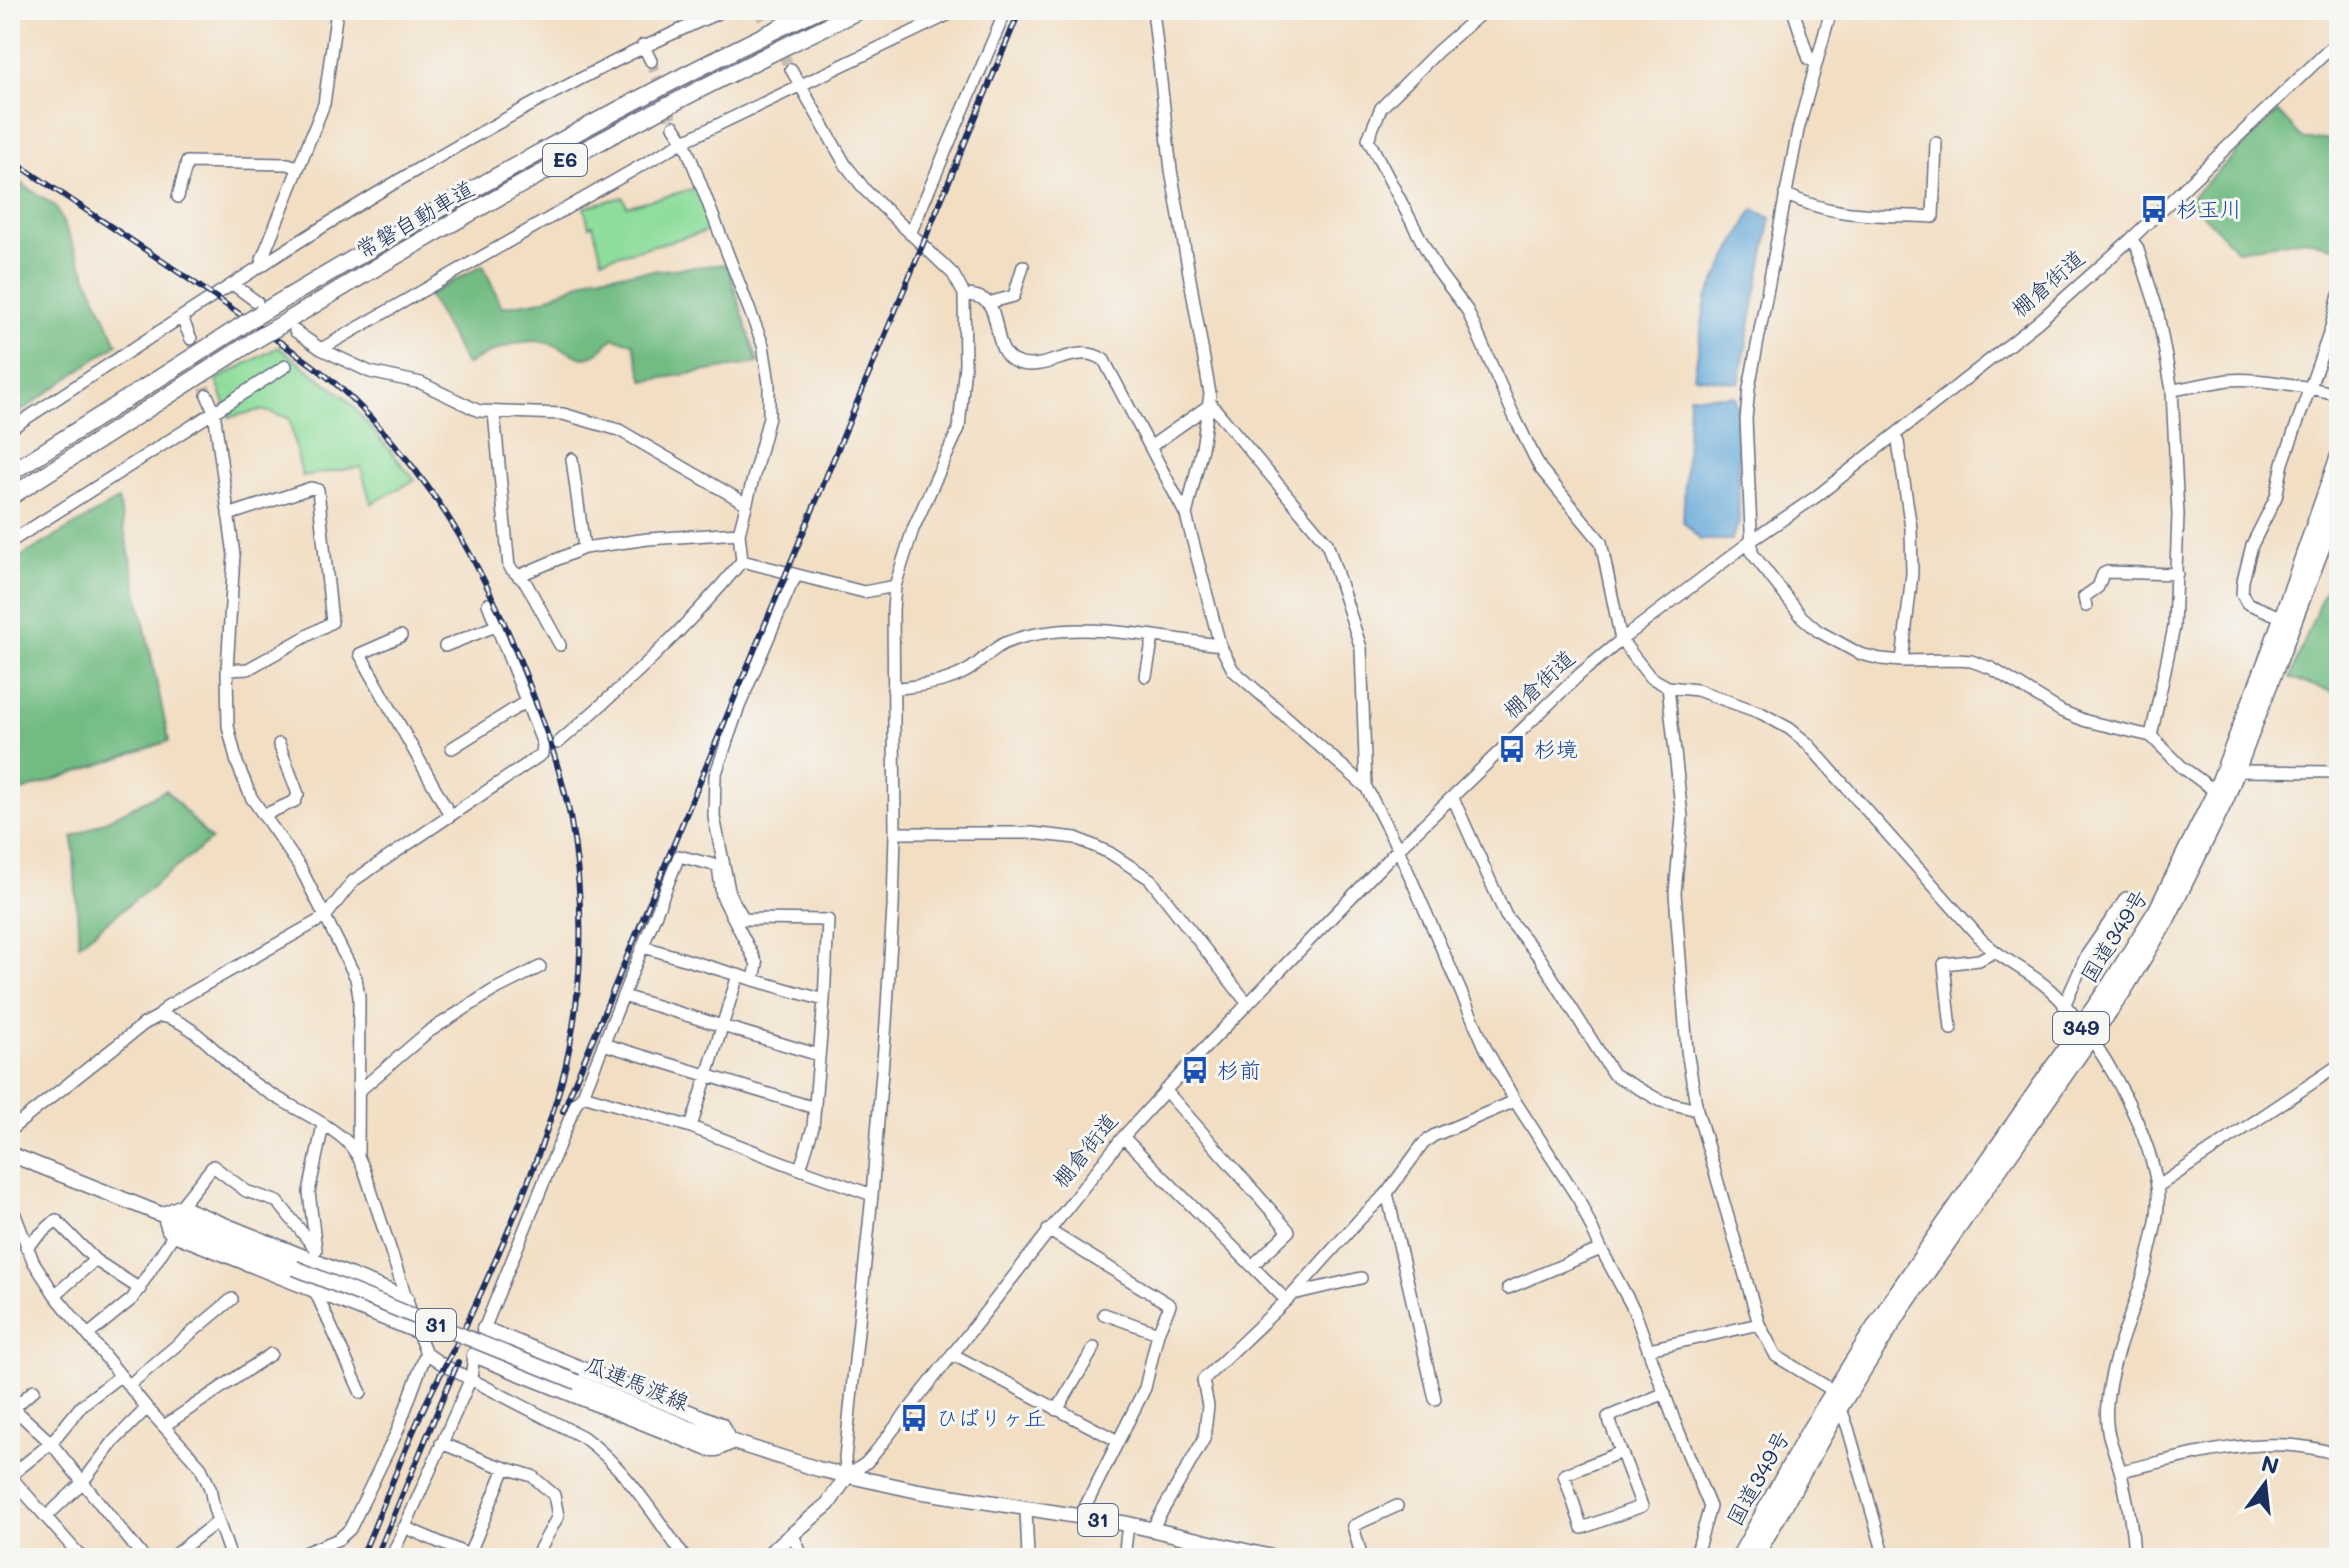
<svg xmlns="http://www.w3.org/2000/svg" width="2349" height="1568" font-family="Mali,'Klee One',sans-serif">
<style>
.green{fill:#8edd9b;stroke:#54867c;stroke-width:2}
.forest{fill:#72bc83;stroke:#467670;stroke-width:2}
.water{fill:#64a7d8;stroke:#406b9b;stroke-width:2}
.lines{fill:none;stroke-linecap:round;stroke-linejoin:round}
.minor-tunnel{stroke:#c7bbaf;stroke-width:11;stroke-dasharray:11 5.5;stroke-linecap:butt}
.minor-casing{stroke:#666c81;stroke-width:14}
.major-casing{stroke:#666c81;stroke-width:17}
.highway-casing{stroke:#666c81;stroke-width:19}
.minor{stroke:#fff;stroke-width:11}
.major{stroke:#fff;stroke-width:14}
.highway{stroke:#fff;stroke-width:16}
.rail-casing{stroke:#1b2f5e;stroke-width:6}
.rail{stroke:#f6f6f2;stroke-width:3;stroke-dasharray:9;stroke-linecap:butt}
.major-bridge-casing{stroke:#666c81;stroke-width:17;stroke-linecap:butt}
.highway-bridge-casing{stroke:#666c81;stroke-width:19;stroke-linecap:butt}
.major-bridge{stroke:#fff;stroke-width:14}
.highway-bridge{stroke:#fff;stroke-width:16}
.labels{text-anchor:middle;stroke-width:6;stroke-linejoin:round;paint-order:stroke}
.shield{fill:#f6f6f2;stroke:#5d6b8a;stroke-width:2}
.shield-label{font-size:20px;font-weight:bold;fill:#1b2f5e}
.transit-label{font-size:22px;fill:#164399;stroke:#f6f6f2;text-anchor:start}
.street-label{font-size:22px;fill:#1b2f5e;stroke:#f6f6f2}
</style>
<rect width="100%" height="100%" fill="#f6f6f2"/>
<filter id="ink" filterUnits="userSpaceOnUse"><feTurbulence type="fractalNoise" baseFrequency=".0125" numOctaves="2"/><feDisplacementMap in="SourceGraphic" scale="16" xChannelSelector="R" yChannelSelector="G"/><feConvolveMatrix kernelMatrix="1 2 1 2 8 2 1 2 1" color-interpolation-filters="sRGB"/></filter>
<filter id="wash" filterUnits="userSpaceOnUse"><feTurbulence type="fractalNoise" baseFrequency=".006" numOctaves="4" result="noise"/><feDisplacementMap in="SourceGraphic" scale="32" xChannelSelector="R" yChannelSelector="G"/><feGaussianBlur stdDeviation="1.8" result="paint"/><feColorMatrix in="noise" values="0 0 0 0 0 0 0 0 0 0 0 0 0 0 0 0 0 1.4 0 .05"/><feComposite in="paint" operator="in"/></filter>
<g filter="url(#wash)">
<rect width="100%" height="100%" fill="#f2dec3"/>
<path class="green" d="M701,187l11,43 -110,29 -9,-34 -4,1 -5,-19 39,-10 4,9z
M278,347l67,50 70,83 -44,24 -10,-37 -59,9 -13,-58 -28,-8 -31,7 -14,-37z"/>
<path class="forest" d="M2278,112l26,28 35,-1v110l-34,-10 -68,11 -48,-50z
M10,176l46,31 61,137 -107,75z
M727,264l31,99 -114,18 -11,-38 -20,-5c-34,38 -32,11 -70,4 -24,-5 -57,12 -77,23l-38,-70 55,-30 19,42 41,-7 52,-24z
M118,500l51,241 -159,54v-232z
M2339,571v123l-49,-16 42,-106z
M166,790l45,50 -132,104 -6,-107z"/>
<path class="water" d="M1753,209l18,9 -32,165 -45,-6 12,-78z
M1689,396h46l3,16 1,111 -8,17h-31l-17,-18z"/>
</g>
<g filter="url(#ink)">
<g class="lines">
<path class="minor-tunnel" d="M758,10l33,59
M651,61l23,65
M191,339l16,56"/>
<g class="minor-casing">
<path id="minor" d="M1153,10l18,160 39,224 -8,54 -16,67
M1485,10l-47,41 -57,57 -13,31 69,131 30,40 48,108 25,50 61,74 20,98 29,37 18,10 29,3 64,23 29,16 17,14 172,194c19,20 42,30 63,46 48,37 107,143 115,203 4,24 -4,49 -9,72 -11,49 -37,95 -41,146 -3,31 7,42 14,70 7,28 12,56 13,84
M1793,10l16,49 6,3
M1831,10l-33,120 -49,258 -3,31 6,134 50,64 16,14 42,23 21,5 21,2 55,-1 14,1 20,7 70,43 25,10 65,15 31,31 37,27
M643,45l8,16
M791,69l54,95 21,27 87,83 11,20 1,70 -6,64 -46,101 -18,57 -2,24 2,223 -2,74 -7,116 -14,172 -27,263 2,18 19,-13 8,-9 249,-317 75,-82 200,-206 182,-175 41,-34 130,-99 66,-45 221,-174 93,-83 208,-199
M1785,194c51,25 94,20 148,23l3,-74
M178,197l9,-35 101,2 9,3
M910,234l96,-224
M2131,239l6,8 20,62 15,81 6,125 -4,112 -23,109
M264,265l-2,-6 62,-155 13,-94
M234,285l23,17
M964,294c8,2 19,2 24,9 13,16 5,52 30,60 29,10 58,-22 86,-3l82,155 34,130 13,25 133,117 32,62 88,200 29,52 64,99 22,49 33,61 40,110 36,87 -15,51
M988,303l26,-7 9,-30
M182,318l9,21
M295,331l26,18 363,-208 274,-131
M321,349l49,23 51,11 58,28 84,3 56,16 126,73
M2172,390c18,-3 37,-7 56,-10 28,-3 83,7 111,15
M207,395l7,16 20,144 -7,115 1,56 9,37 14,34 49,70 56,111 3,19 -1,159
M494,413l15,154 17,16 34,62
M10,429c231,-150 461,-309 715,-419
M1893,437l5,5 13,86 1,46 -10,87
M1150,447l61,-43 116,139 34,105 5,139
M572,459l12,89
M10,542l276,-176
M742,561l122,31 31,-6
M797,575l-7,12 -52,122 -23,67 -1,41 16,78 14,24 84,1 -4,80
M518,576l66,-28 64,-9 91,-6
M2086,606l-2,-9 14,-10 5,-13 4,-2 70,2
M2283,618l-36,-15 -5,-9 1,-13 9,-36 24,-48 7,-34 47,-132 9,-36
M401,636l-41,18 90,161
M445,646l53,-21
M227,670l21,-1 84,-47 -14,-132 -7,-2 -83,27
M1146,676l7,-39
M1668,687l14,130 -7,76 12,158 10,59 62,214 17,32 58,35 14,37 37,130
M893,689c28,-4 53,-5 77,-20 12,-8 22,-20 35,-26 66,-26 147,-6 215,2
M558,743c67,-58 128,-114 184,-182l-3,-28 30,-116v-34l-6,-38 -79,-204 -10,-15
M452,748l75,-47
M2238,771l101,1
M1453,798l53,118 34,42 73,116 48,27 36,9
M264,815l31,-14 3,-7 -19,-50
M895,833h137l44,5 34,15 40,26 98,125
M679,856l39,10 4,30 35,68 -3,16 70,20 -11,127 -13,42 -109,-42 -108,-32z
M644,947l110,33
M623,996l196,59
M2064,1006l22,-50 40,-58
M159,1016c31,2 61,42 85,60 31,25 71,38 101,64 10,9 15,20 20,32l52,159 9,22 19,13 138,71c43,31 71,78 102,121
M1951,1029l-7,-65 35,-4 15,-8
M603,1044l212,64
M1165,1090l124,141 -37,35
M359,1091l69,-59 66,-42 46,-23
M691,1127l47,-152
M10,1130l134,-106 15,-8 10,-11 156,-88 28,-36 189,-127 1,-10 -55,-140
M1123,1137l163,163
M800,1169l72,26
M2157,1187l182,-122
M1387,1193l48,206
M10,1202l23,59 22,34 92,113 53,58 10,22 4,21 17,49
M180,1207l33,-41 33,25 32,11 38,48 -7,-58 14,-67
M1048,1230l122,75 -12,28 -13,55 -65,129
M26,1247l30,-27 39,40 -40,35
M95,1260l45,29
M1508,1288l93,-39
M315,1291l46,102
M1293,1294l68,-16
M1104,1314l54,19
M88,1335l44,-36 42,-65
M1649,1349l110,-25
M952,1354l166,87
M10,1365v-1
M120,1376l-38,29 -31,38 93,115
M129,1385l103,-86
M10,1405l41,38 -41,33
M15,1407l19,-17
M1057,1410l37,-62
M164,1426l107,-72
M441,1443l52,21 39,12 22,19 4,21 -23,42
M1621,1452l-57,23 18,53 60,-22 -34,-89 57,-24
M2121,1471c69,-15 148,-41 218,-16
M10,1476l72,82
M1026,1509l2,49
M46,1517l36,-34 32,-42 33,-33
M404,1527l65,28 36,-87
M1152,1529l52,-90 4,-33 -5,-26 90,-86 67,-75 27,-26 36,-49 10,-8 82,-35
M793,1535l10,23
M170,1558l48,-37
M291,1558l48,-19 11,-10 47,-97 29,-79
M391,1558l80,-180 3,-23 10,-26 92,-226 7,-8
M1124,1558l4,-34
M1190,1558l7,-20
M1362,1558l-9,-32 44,-20"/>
</g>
<g class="major-casing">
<path id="major" d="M10,1154l285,114
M164,1214l5,16 5,4 243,97
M164,1214l16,-7 226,91
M474,1355l235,94h8l13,-6 -9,-18 -237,-96
M577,1382l112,46 129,41 100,22 210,33 148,34
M764,1558l64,-54 19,-28"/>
</g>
<g class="highway-casing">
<path id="highway" d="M261,313c182,-108 365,-213 556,-303
M279,326c188,-116 382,-221 581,-316
M10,473l228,-145
M10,497l245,-157
M1739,1558l72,-130 81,-128 218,-315 47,-75 59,-119 54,-139 69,-196
M1754,1558l85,-150 65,-103 219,-314 43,-71 60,-122 113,-297"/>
</g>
<use href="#minor" class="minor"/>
<use href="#major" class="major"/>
<use href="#highway" class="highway"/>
<g class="rail-casing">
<path id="rail" d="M10,159c77,52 155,103 231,156 36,26 76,50 108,81 83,80 134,169 175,275 18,47 36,95 46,145 16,87 14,182 -9,268 -22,79 -61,169 -96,243 -11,23 -24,45 -35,68 -26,52 -45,109 -69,163
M563,1111l457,-1101
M376,1558l82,-196"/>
</g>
<use href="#rail" class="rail"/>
<g class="major-bridge-casing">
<path id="major-bridge" d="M295,1268l282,114"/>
</g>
<g class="highway-bridge-casing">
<path id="highway-bridge" d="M238,328l23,-15
M255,340l24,-14"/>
</g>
<use href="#major-bridge" class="major-bridge"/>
<use href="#highway-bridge" class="highway-bridge"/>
</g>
</g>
<defs>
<g id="bus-bare" transform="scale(2.16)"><path d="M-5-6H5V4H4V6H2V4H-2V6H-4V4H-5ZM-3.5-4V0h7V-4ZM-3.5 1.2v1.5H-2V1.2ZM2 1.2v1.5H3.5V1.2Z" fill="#1a4fb4" stroke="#f6f6f2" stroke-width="2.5" paint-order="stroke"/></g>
</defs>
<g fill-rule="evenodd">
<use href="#bus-bare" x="2154" y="209"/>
<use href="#bus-bare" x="1512" y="749"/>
<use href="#bus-bare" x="1195" y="1070"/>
<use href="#bus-bare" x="914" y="1418"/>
</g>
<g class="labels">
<g class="shield">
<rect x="543" y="144" width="44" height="32" rx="6"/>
<rect x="2053" y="1012" width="56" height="32" rx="6"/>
<rect x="416" y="1309" width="40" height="32" rx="6"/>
<rect x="1078" y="1504" width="40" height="32" rx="6"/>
</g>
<g class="shield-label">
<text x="565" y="167">E6</text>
<text x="2081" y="1035">349</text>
<text x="436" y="1332">31</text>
<text x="1098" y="1527">31</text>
</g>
<g class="transit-label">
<text x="2176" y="217">杉玉川</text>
<text x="1534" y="757">杉境</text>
<text x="1217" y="1078">杉前</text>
<text x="936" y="1426">ひばりヶ丘</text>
</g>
<g class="street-label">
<text transform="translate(415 219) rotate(-30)" y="8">常磐自動車道</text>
<text transform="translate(2048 283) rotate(-41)" y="8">棚倉街道</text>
<text transform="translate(1539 684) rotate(-43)" y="8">棚倉街道</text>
<text transform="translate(2114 936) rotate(-58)" y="8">国道349号</text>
<text transform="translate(1085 1150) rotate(-51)" y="8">棚倉街道</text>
<text transform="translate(637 1383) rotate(22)" y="8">瓜連馬渡線</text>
<text transform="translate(1758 1478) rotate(-61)" y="8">国道349号</text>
</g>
</g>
<rect width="2349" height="1568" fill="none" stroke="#f6f6f2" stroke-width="40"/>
<g transform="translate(2265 1484) rotate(15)" stroke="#f6f6f2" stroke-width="6" paint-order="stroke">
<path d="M0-6L14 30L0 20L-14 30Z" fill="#1b2f5e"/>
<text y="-12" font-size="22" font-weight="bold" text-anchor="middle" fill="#1b2f5e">N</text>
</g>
</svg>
